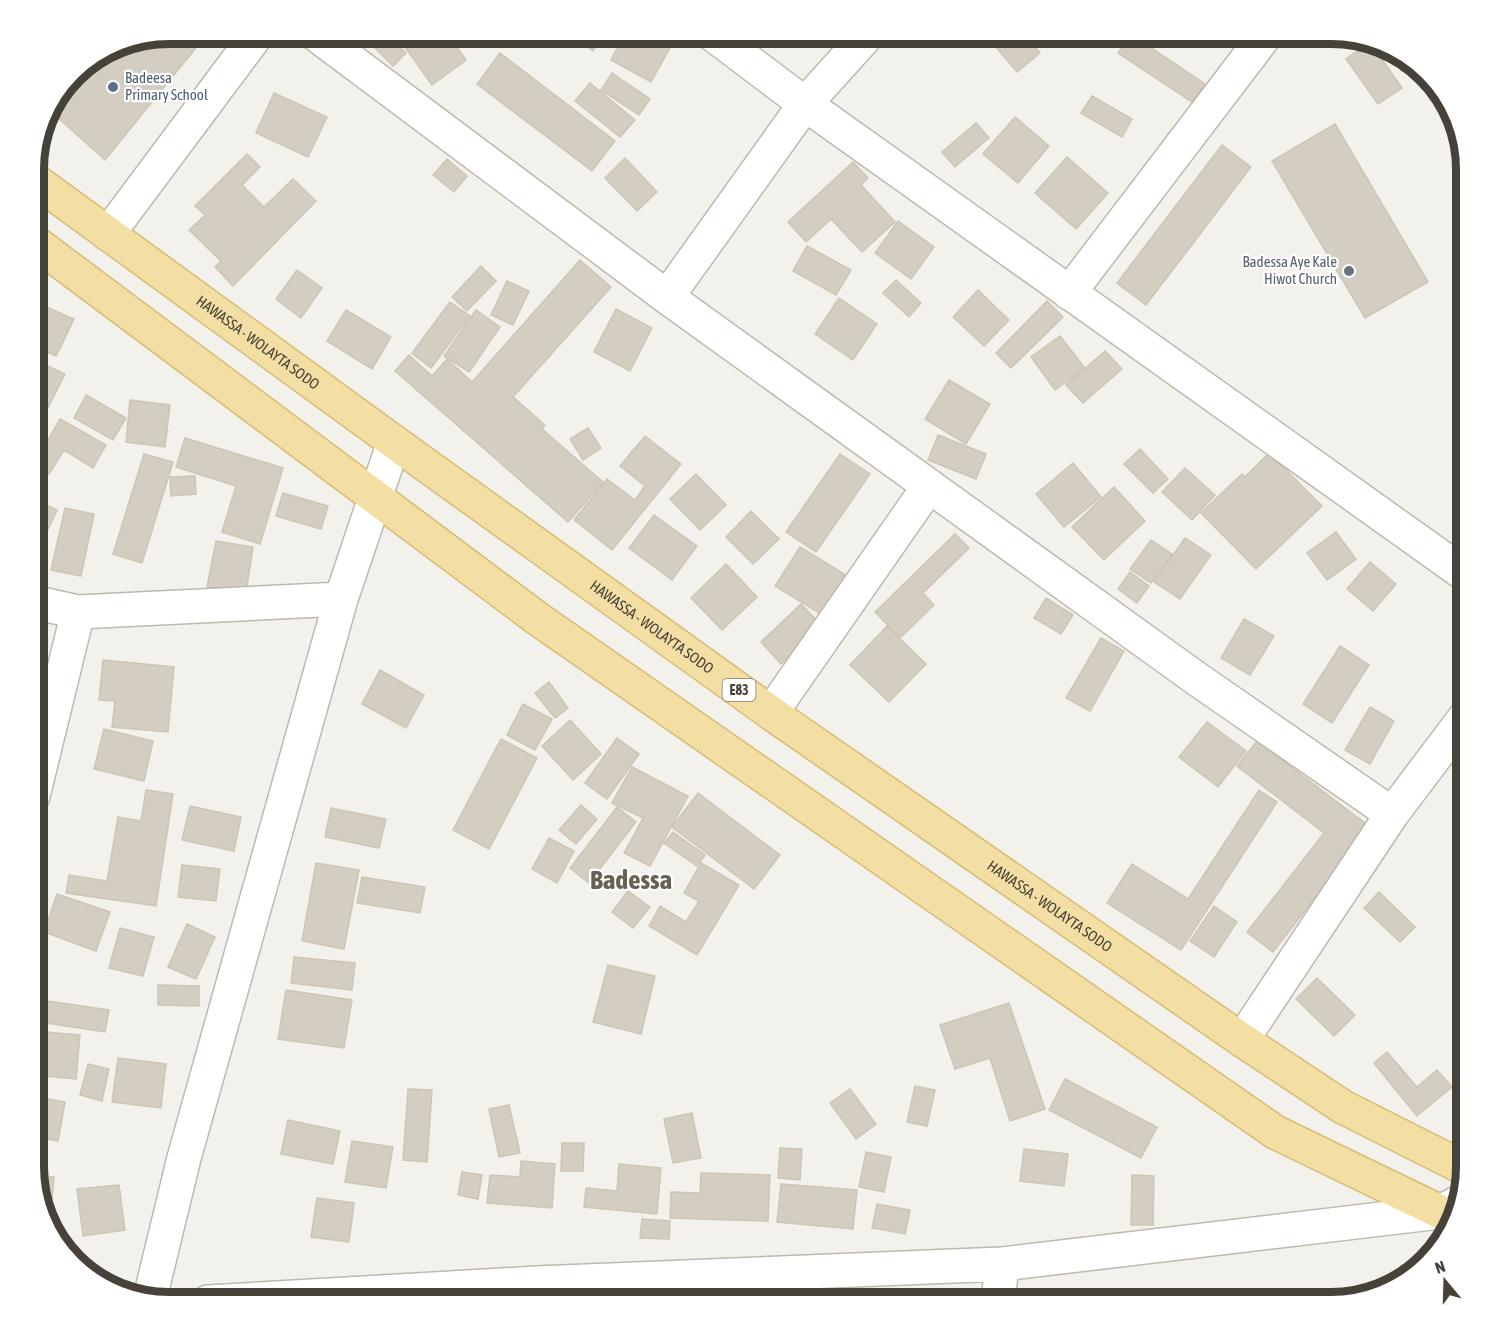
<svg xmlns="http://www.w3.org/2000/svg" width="1499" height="1335" font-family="'Asap Condensed',sans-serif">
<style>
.building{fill:#d4cdc1;stroke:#cec5b5;stroke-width:1.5}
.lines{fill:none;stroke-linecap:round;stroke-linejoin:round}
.minor-casing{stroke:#beb9ae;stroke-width:36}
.major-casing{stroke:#d7bc75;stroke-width:36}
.minor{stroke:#fff;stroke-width:33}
.major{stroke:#f3dfa4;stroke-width:33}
.service-dot{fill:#5c6f8a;stroke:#fff;stroke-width:2}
.worship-dot{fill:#6b7280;stroke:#fff;stroke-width:2}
.labels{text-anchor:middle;stroke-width:4.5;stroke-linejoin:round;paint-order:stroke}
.shield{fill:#fff;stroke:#7e7b74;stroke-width:1.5}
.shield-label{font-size:14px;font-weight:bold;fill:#474239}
.service-label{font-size:15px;fill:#4e5e75;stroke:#fff;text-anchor:start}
.worship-label{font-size:15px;fill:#5b616d;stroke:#fff;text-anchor:end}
.street-label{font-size:15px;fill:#474239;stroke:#fff}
.town-label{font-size:27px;font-weight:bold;fill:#686052;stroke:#fff}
.rim{fill:none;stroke:#474239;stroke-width:8}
</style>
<rect width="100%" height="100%" fill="#f3f1eb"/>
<path class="building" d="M168,33h40l-103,127 -58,-52 32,-41 38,-24z
M368,33h18l20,20 -13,13 -29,-29z
M395,33h52l19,27 -34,25z
M571,33h36l-14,18z
M625,33h28l19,11 -21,38 -40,-22z
M984,33h39l17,20 -23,19z
M1131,34l74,50 -13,18 -74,-49z
M1370,42l32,46 -24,16 -32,-45z
M500,53l115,88 -23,30 -115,-87z
M612,73l38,26 -11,16 -38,-25z
M590,83l45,37 -15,17 -45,-36z
M274,93l53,24 -19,40 -52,-24z
M1092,96l40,23 -10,18 -41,-24z
M1015,117l34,29 -31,37 -35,-29z
M976,123l13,15 -34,29 -13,-15z
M1335,124l93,158 -63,36 -93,-157z
M1222,145l29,22 -105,138 -29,-22z
M247,154l13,13 -18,18 22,22 29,-28 23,22 -83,85 -18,-19 6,-6 -32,-31 16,-15 -10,-9z
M1067,157l41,36 -32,36 -41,-36z
M625,158l32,34 -20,19 -32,-33z
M447,159l20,17 -13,16 -21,-17z
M853,162l15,16 -7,7 34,37 -33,30 -31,-33 -25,23 -18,-20z
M898,221l36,26 -23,32 -36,-26z
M807,246l44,24 -15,25 -43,-24z
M580,260l31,27 -98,110 32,28 -3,4 61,53 -35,40 -173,-151 14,-16 23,21 15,-17 25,23z
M481,266l15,15 -29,30 -15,-14z
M297,270l25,18 -21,30 -25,-19z
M896,280l25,23 -12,14 -26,-24z
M507,281l22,10 -16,34 -22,-10z
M978,290l31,30 -25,26 -31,-29z
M839,298l38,26 -24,36 -38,-26z
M33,301l41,18 -18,37 -23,-10z
M1047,301l16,16 -52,51 -15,-15z
M450,302l20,14 -39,52 -19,-15z
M616,309l36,19 -22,43 -36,-19z
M346,310l45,27 -19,32 -45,-28z
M476,310l24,17 -31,45 -25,-16z
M1060,336l25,32 -30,22 -24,-33z
M1105,351l17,18 -39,34 -17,-18z
M33,359l32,15 -17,34 -15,-7z
M949,380l41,24 -24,40 -41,-25z
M86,395l40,23 -13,22 -39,-22z
M130,400l40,5 -5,42 -39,-5z
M60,419l46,26 -13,23 -29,-18 -15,24 -16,-8z
M588,428l13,20 -18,12 -13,-21z
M938,435l48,19 -10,25 -48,-19z
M645,436l36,28 -69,86 -38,-30 33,-41 28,21 10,-14 -25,-20z
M185,438l98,30 -23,76 -38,-12 14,-46 -60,-19z
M1140,449l28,30 -15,14 -29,-29z
M1269,453l53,53 -66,63 -55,-56 41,-39 3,3z
M144,454l29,8 -31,101 -29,-9z
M840,454l30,20 -54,78 -30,-20z
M1073,463l28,34 -37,30 -28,-33z
M1185,468l30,27 -23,25 -30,-28z
M696,474l30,31 -26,25 -30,-31z
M195,476l1,18 -25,2 -1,-19z
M1114,487l31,34 -41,39 -32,-33z
M283,493l45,13 -7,23 -45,-13z
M36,500l21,10 -21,45 -3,-1v-49z
M65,508l29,6 -13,62 -30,-6z
M751,511l28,28 -26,25 -27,-27z
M654,515l43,31 -25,34 -43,-32z
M1336,532l20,27 -29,21 -20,-27z
M955,534l14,14 -46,45 11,12 -34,33 -25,-26z
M1185,538l26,17 -31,44 -26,-17z
M1151,540l21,14 -21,29 -21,-14z
M216,541l37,6 -7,46 -39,-6z
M800,547l49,30 -25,39 -49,-30z
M1370,562l26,22 -23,27 -26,-22z
M726,564l31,33 -35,33 -31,-32z
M1130,572l19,14 -12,17 -19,-14z
M1046,598l27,17 -12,19 -27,-16z
M801,604l21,22 -41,38 -20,-22z
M1244,619l30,17 -24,39 -29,-17z
M33,622h7l-1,26h-6z
M887,626l39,38 -37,38 -39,-37z
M1101,638l23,13 -34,60 -24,-13z
M1340,646l29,19 -37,58 -29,-19z
M103,660l71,7 -6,65 -56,-5 3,-26 -16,-1z
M380,670l44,25 -18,33 -44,-24z
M549,682l19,26 -13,10 -20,-25z
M523,704l29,15 -17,31 -28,-15z
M1370,707l24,14 -24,43 -25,-14z
M570,720l31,34 -28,26 -31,-34z
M1207,722l39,29 -28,36 -39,-30z
M104,729l49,12 -9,40 -50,-12z
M617,738l22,16 -32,45 -22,-16z
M501,739l36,19 -48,91 -36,-19z
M1257,741l113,86 -97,125 -26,-20 77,-99 -87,-67z
M632,767l56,29 -38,70 -26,-13 19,-35 -31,-15z
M146,790l27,4 -17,112 -90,-13 3,-18 38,6 11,-64 23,4z
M1259,790l18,12 -96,148 -74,-47 25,-39 56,35z
M698,793l82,62 -26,34 -82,-62z
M581,805l16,14 -21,25 -17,-14z
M190,806l51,11 -7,34 -52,-11z
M617,807l19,15 -47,61 -19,-15z
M331,808l55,11 -7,29 -54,-11z
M673,832l32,23 -8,11 -33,-23z
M549,838l25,13 -17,32 -25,-14z
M316,863l43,7 -15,79 -42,-8z
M701,863l38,22 -42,70 -48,-29 11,-20 26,16 13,-21 -15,-8z
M182,865l38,4 -4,32 -38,-4z
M362,877l63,10 -5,26 -63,-10z
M628,891l22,16 -17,21 -21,-16z
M1379,892l36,35 -15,15 -36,-34z
M57,894l53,18 -14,39 -52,-19z
M1214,906l23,16 -23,35 -24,-16z
M187,924l28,13 -19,42 -28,-12z
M120,928l34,9 -11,39 -34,-8z
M294,957l61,6 -3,27 -61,-7z
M608,965l47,11 -14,58 -48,-12z
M1317,978l38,37 -21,21 -38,-37z
M158,985l41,1v20l-41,-1z
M286,990l66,10 -8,48 -66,-9z
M33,999l76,11 -4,22 -72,-11z
M1009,1003l36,106 -35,12 -20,-63 -35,11 -15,-44z
M33,1031l47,4 -4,44 -43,-4z
M1387,1052l30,35 20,-17 15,17 -35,29 -43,-53z
M118,1058l48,6 -5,44 -49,-6z
M88,1064l21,5 -7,32 -22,-6z
M1065,1079l92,48 -16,31 -92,-48z
M915,1086l20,4 -8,36 -20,-4z
M408,1089l24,1 -5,72 -24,-2z
M850,1089l26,35 -20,15 -26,-36z
M33,1096l32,6 -7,39 -25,-5z
M509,1105l11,48 -21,4 -10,-48z
M692,1113l9,45 -28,5 -9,-44z
M288,1120l52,11 -7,33 -52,-10z
M352,1141l41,6 -7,41 -41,-6z
M562,1143h22l-1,28h-22z
M780,1148l22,1 -2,31 -22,-2z
M1024,1149l44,5 -4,32 -44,-5z
M866,1152l25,5 -7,35 -25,-5z
M521,1161l34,3 -3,44 -65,-5 3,-28 30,2z
M619,1164l42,4 -4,46 -73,-7 2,-19 31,3z
M462,1172l20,3 -4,24 -20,-4z
M701,1173l69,2 -2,46 -98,-3 1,-26 29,1z
M33,1175l21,2 -2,22 -13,-1z
M1132,1175l22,1 -1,49h-22z
M781,1184l76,6 -4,39 -76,-7z
M119,1185l6,45 -42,6 -6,-47z
M317,1198l37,5 -5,39 -38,-5z
M877,1204l33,6 -5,24 -33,-6z
M642,1219l28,2 -1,18 -29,-1z"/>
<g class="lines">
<g class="minor-casing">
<path id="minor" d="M314,33l353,264 530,382 195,135 -150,226
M711,33l94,71 661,471
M108,234l150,-201
M1069,293l198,-260
M667,297l138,-193 64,-71
M33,602l45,10 263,-13
M771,713l158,-227
M33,796l45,-184
M1392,814l74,-98
M150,1298l34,-140 157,-559 53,-157
M208,1302l329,-19 465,-19 438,-52 19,-10
M998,1302l4,-38"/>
</g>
<g class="major-casing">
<g id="major">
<path id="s1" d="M33,179l361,263 377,271 471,327 101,67 123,62"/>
<path d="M33,241l505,378 737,513 180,87"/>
</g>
</g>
<use href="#minor" class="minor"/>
<use href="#major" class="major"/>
</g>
<circle class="service-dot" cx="113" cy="87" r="6"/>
<circle class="worship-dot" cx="1349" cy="271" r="6"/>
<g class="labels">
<rect class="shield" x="722.5" y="679" width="33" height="22" rx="4.5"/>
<g class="shield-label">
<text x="739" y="695">E83</text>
</g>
<g class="service-label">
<text x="125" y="83">Badeesa<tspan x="125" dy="17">Primary School</tspan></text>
</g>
<g class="worship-label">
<text x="1337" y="267">Badessa Aye Kale<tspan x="1337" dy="17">Hiwot Church</tspan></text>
</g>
<g class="street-label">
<text dy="5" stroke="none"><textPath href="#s1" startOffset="278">HAWASSA - WOLAYTA SODO</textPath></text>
<text dy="5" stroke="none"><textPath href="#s1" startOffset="764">HAWASSA - WOLAYTA SODO</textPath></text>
<text dy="5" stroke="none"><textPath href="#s1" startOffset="1250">HAWASSA - WOLAYTA SODO</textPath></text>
</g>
<g class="town-label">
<text x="631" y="889">Badessa</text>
</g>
</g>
<path d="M0 0H1499V1335H0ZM169 44H1331A125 125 0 0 1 1456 169V1167A125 125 0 0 1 1331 1292H169A125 125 0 0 1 44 1167V169A125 125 0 0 1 169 44Z" fill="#fff" fill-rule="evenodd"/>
<path class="rim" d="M169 44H1331A125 125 0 0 1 1456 169V1167A125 125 0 0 1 1331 1292H169A125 125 0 0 1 44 1167V169A125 125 0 0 1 169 44Z"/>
<g transform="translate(1445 1281) rotate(341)" stroke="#ffffff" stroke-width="4.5" paint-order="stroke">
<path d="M0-4.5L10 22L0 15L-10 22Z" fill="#474239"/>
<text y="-9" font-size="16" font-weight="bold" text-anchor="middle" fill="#474239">N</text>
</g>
</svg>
